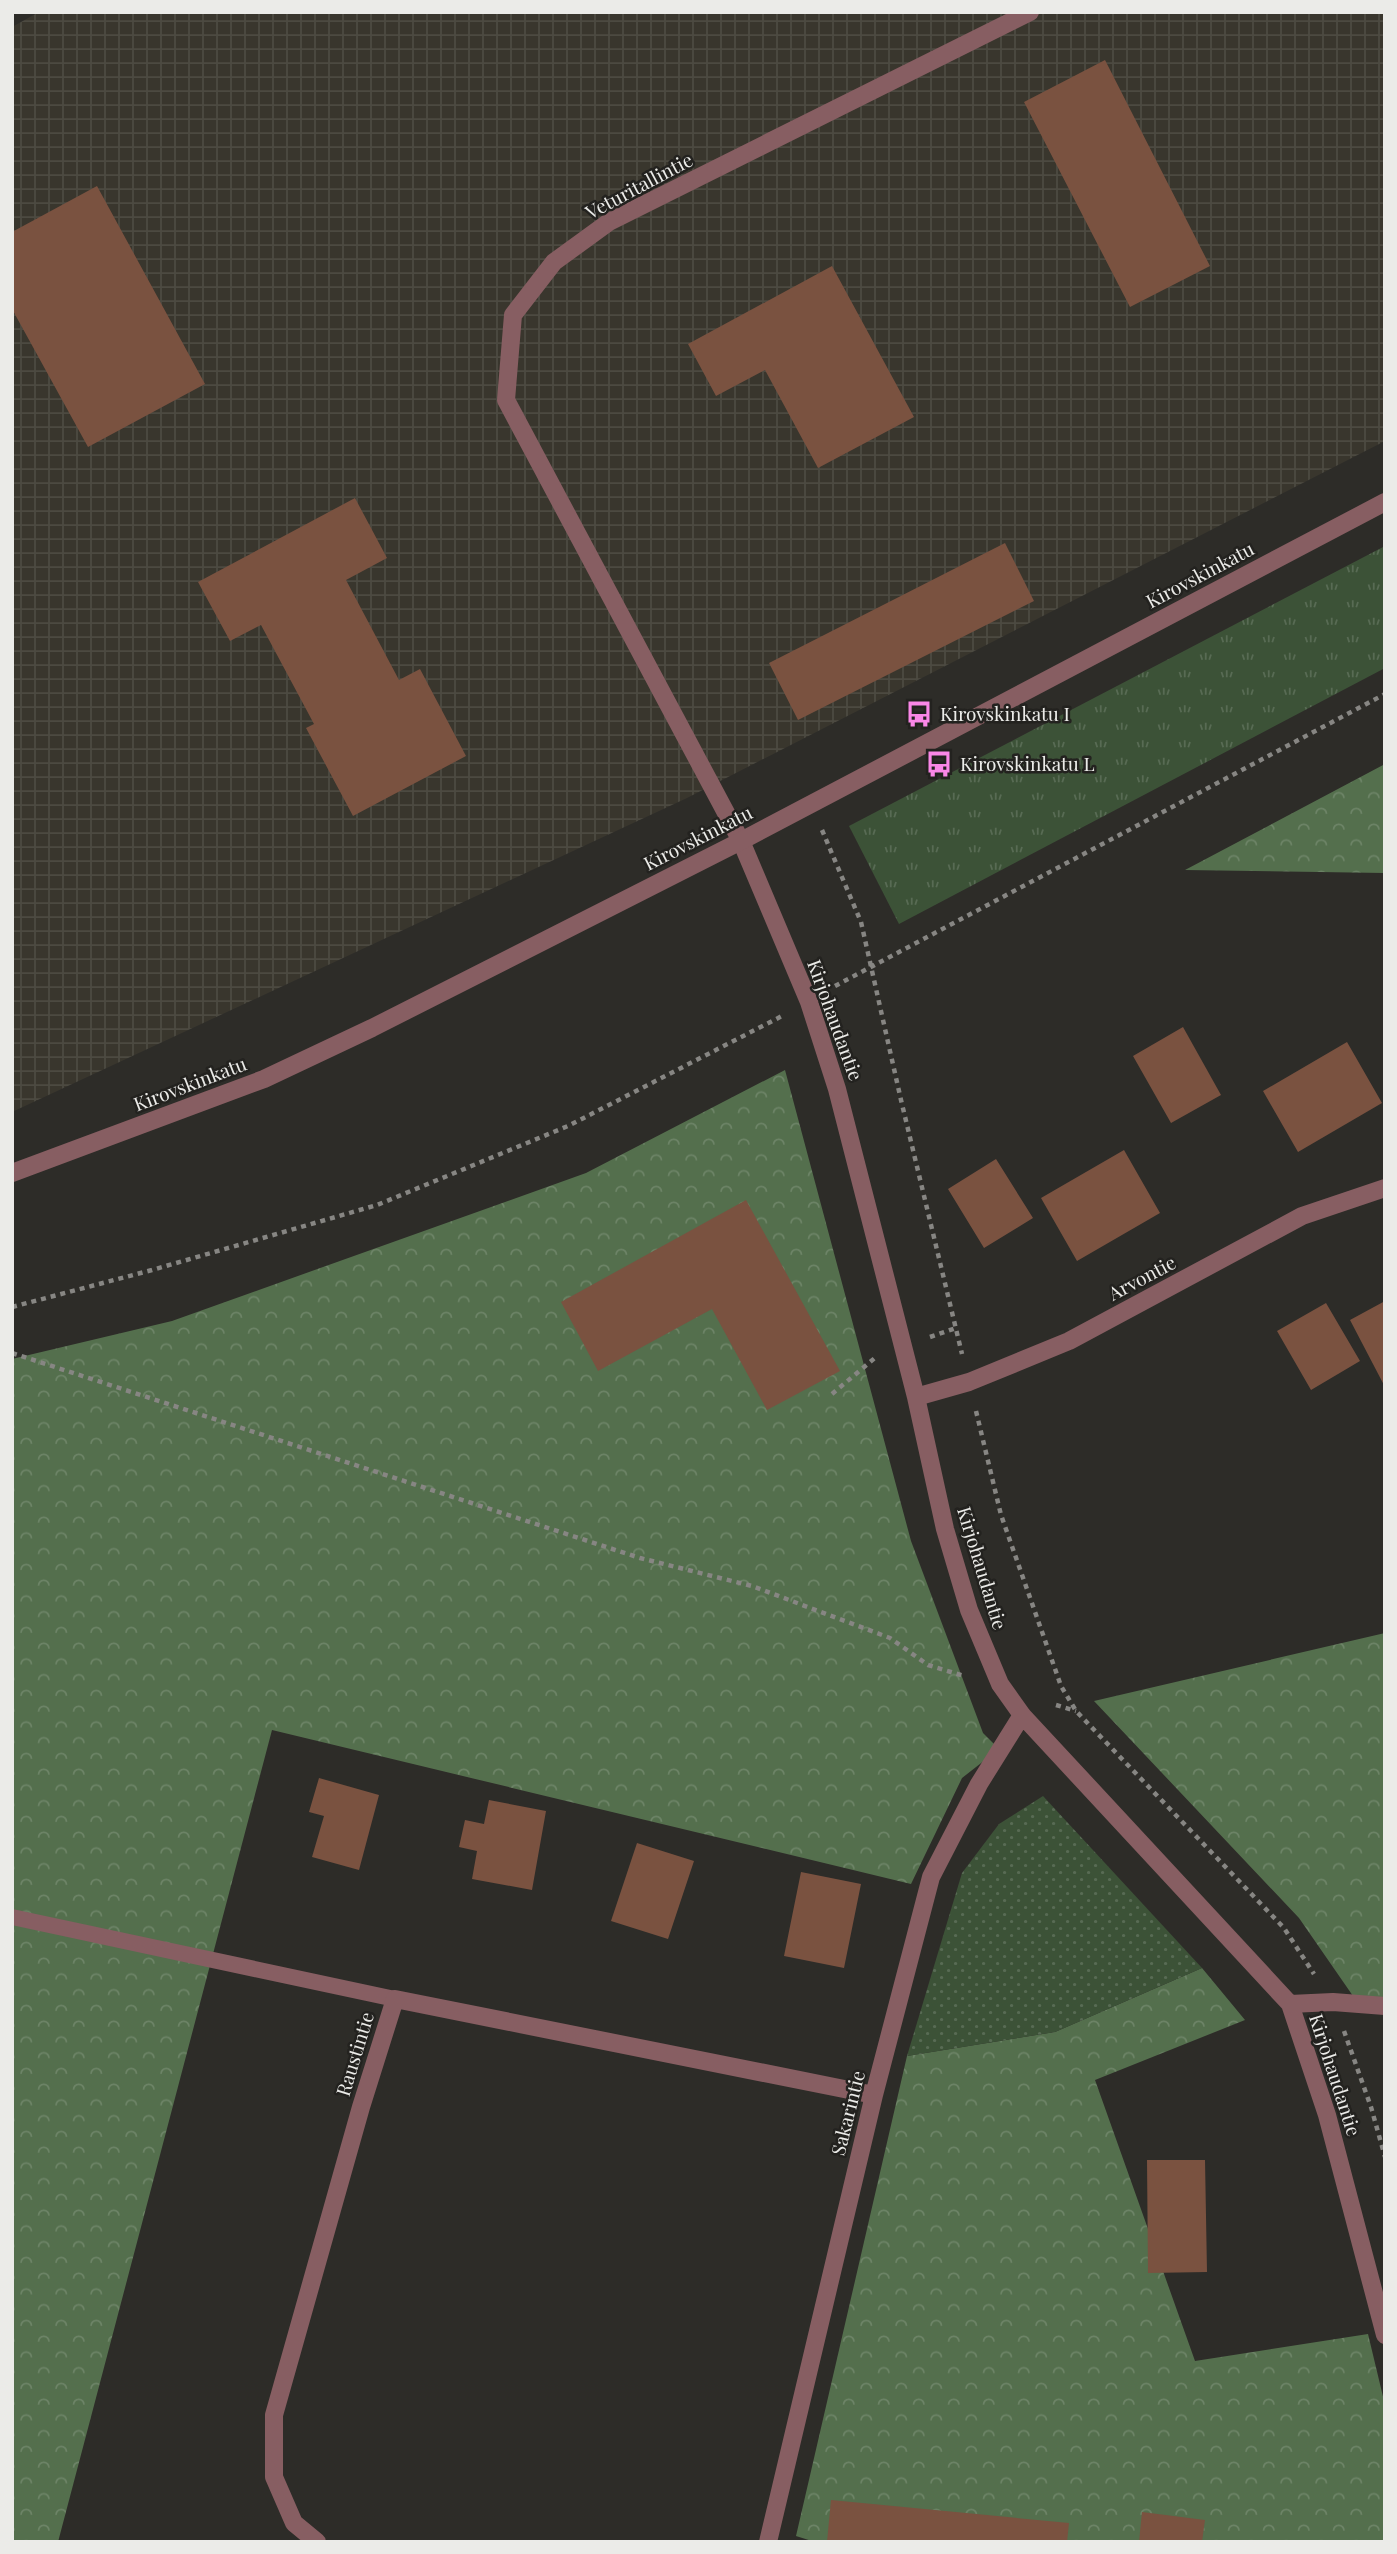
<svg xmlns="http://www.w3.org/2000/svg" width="1397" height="2554" font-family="'Playfair Display',serif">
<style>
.industrial{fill:url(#industrial-grid)}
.grass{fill:url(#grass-tufts)}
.forest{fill:url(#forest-crowns)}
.park{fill:url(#park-dots)}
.building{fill:#7a5240}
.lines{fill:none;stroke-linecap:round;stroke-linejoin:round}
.path{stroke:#878683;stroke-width:4.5;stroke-dasharray:5 5;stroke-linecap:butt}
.service{stroke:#875e62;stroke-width:16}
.minor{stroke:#875e62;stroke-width:18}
.tertiary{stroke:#875e62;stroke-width:18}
.labels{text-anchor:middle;stroke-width:5;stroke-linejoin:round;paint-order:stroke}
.street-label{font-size:19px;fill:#ebebe8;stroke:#23221f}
.poi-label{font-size:19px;fill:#ebebe8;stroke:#23221f;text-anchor:start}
</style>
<defs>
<pattern id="industrial-grid" width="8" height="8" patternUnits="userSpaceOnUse" patternTransform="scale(1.75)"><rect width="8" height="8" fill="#39362d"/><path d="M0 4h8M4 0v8" fill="none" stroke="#4c4a41"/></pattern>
<pattern id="grass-tufts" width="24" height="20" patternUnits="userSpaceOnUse" patternTransform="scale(1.75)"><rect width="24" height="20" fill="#3c5237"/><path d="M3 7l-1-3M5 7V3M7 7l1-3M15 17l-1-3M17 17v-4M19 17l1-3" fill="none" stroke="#586b54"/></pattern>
<pattern id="forest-crowns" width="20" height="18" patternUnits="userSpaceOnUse" patternTransform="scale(1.75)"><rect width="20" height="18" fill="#546f4d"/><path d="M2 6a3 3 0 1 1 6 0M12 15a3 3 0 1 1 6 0" fill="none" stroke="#6d8467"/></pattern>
<pattern id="park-dots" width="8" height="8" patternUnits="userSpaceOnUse" patternTransform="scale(1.75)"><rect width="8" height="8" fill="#3c5237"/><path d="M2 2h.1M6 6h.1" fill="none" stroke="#586b54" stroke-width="1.8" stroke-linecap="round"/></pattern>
</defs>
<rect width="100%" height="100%" fill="#2d2c28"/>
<path class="industrial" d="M39,12h1346v429l-698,357 -675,314v-1085z"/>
<path class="grass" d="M1385,546v122l-486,256 -50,-98z"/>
<path class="forest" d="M1385,764v109l-200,-3z
M785,1070l126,471 72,192 16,16 -37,29 -51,106 -639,-154 -214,812h-46v-1183l160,-38 414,-148z
M1385,1633v366l-32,-3 -54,-78 -205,-217z
M1202,1968l43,52 -150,60 100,281 173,-27 17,71v137h-570l-19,-6 111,-480 148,-24z"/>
<path class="park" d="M1043,1796l159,172 -147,64 -148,24 55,-183 37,-49z"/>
<path class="building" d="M1105,60l105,206 -80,41 -106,-205z
M97,186l108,198 -117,63 -76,-138v-77z
M832,266l82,151 -96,51 -53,-98 -49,26 -28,-52z
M355,498l32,60 -41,22 53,100 21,-11 46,87 -113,60 -47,-88 8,-4 -53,-99 -31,16 -32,-59z
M1005,543l29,58 -236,119 -29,-57z
M1183,1027l38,68 -50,28 -38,-67z
M1347,1042l35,61 -84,49 -35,-61z
M1124,1150l36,63 -83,48 -36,-63z
M996,1159l37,59 -49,30 -36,-59z
M746,1200l94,171 -73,39 -55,-101 -114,62 -37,-69z
M1385,1301v86l-35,-67z
M1326,1303l34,58 -49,29 -34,-59z
M319,1778l60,17 -20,75 -47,-13 12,-41 -15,-4z
M489,1800l57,11 -14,79 -60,-11 5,-28 -18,-4 6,-27 19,4z
M637,1843l57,18 -26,78 -57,-18z
M801,1872l60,12 -17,84 -60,-12z
M1147,2160h58l2,112 -59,1z
M831,2500l238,23 -2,19h-240z
M1142,2512l63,8 -3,22h-63z"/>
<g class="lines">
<path class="path" d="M822,830l39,92 40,178 61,254
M835,986l550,-292
M12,1307l140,-37 225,-65 191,-79 214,-110
M930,1337l26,-9
M12,1353l628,205 112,28 138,52 38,27 36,11
M832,1394l44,-37
M976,1411l25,104 60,171 15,25 208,217 30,46
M1056,1705l20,6
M1344,2031l27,76 14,50"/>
<path class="service" d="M12,1917l383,82"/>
<path class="minor" d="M1030,12l-421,210 -55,40 -41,53 -7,85 235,441 68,161 28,87 79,308 29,132 24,81 31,74 22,31 268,289 37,111 58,220
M916,1397l53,-15 100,-41 233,-125 83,-28
M1290,2004l43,-2 52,4
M317,2542l-23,-19 -20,-46v-62l87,-308 34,-108 479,96
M768,2542l106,-447 57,-218 48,-93 43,-69"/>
<path class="tertiary" d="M12,1173l252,-94 108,-51 369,-187 644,-339"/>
</g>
<defs>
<g id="bus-bare" transform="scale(2.1)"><path d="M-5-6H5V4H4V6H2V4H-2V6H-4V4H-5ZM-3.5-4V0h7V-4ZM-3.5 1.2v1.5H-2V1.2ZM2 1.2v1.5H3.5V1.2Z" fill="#fa87e7" stroke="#23221f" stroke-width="2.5" paint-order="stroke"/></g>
</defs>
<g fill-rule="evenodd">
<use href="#bus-bare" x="919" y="714"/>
<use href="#bus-bare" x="939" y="764"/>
</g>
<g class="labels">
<g class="street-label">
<text transform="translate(639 186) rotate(-28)" y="7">Veturitallintie</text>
<text transform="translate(1200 575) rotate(-28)" y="7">Kirovskinkatu</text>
<text transform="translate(698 838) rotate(-27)" y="7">Kirovskinkatu</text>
<text transform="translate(835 1020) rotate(70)" y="7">Kirjohaudantie</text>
<text transform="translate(190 1084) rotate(-21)" y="7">Kirovskinkatu</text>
<text transform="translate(1142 1278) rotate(-28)" y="7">Arvontie</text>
<text transform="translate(982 1568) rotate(73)" y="7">Kirjohaudantie</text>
<text transform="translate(355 2054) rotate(-73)" y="7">Raustintie</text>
<text transform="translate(1335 2075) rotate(72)" y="7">Kirjohaudantie</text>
<text transform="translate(848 2113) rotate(-76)" y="7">Sakarintie</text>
</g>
<g class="poi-label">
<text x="940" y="721">Kirovskinkatu I</text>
<text x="960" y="771">Kirovskinkatu L</text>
</g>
</g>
<rect width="1397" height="2554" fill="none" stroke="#ebebe8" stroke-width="28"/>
</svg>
